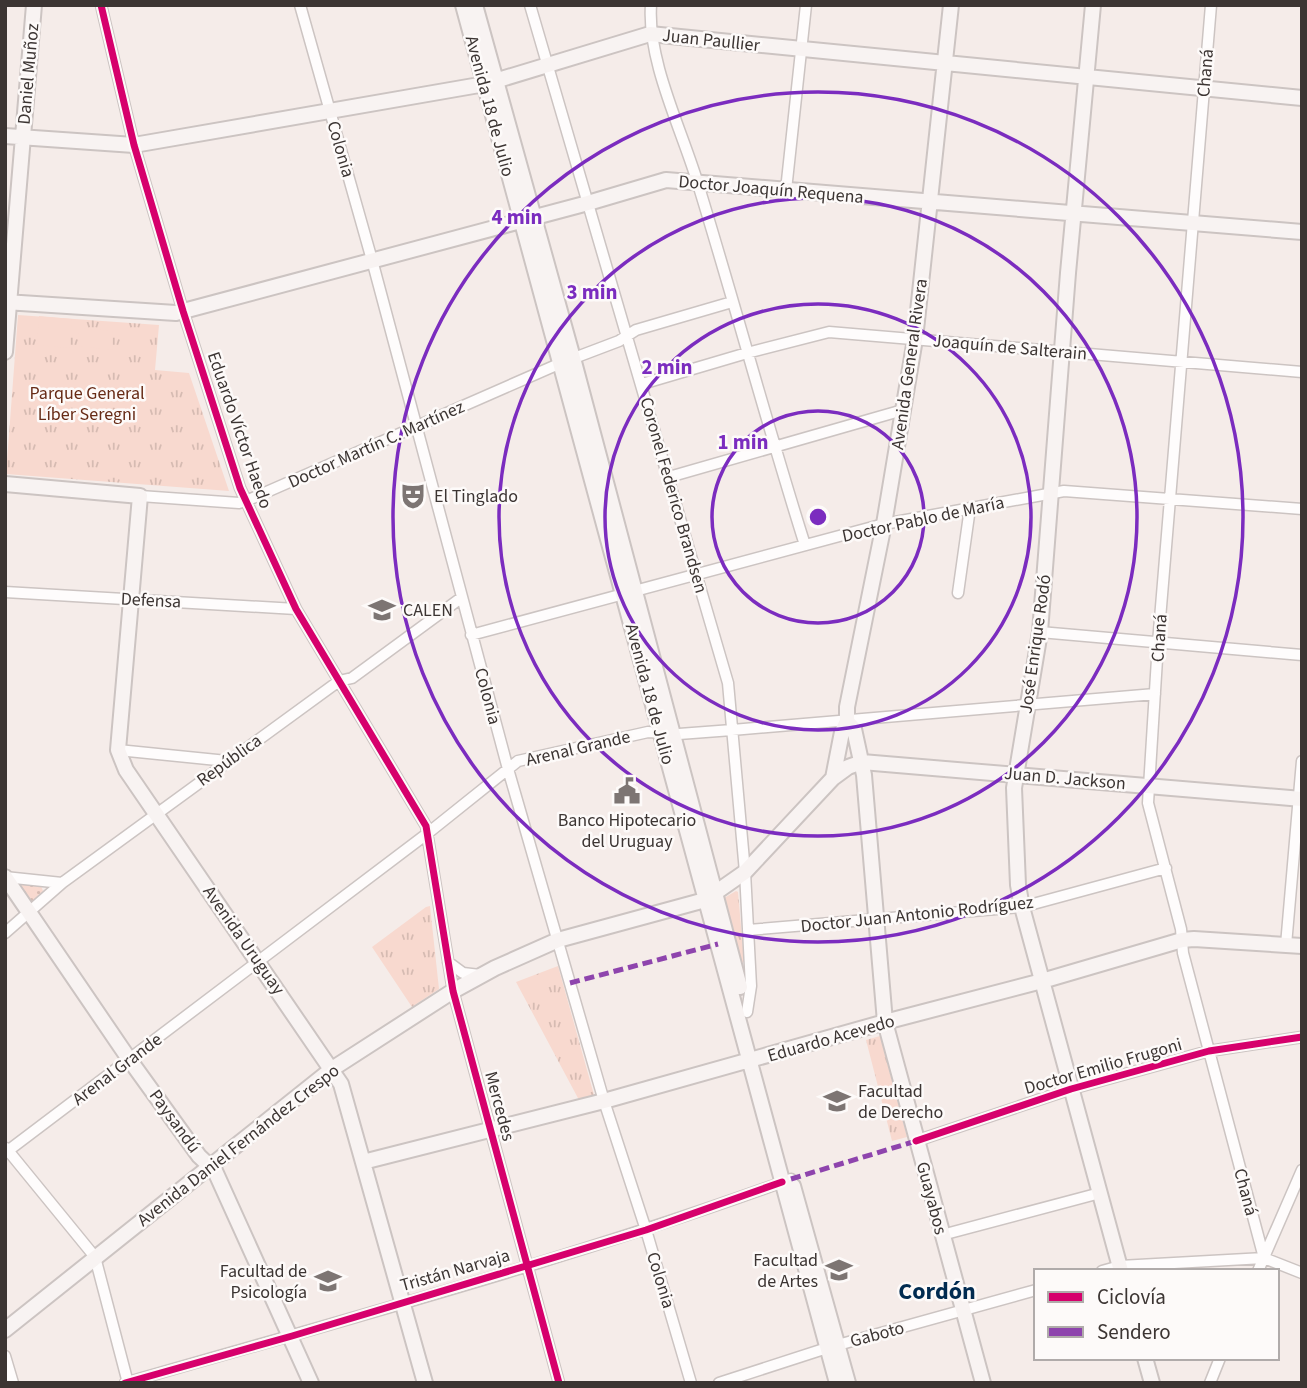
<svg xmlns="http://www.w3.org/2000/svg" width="1307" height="1388" font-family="'Source Sans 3',sans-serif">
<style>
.grass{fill:url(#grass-dots)}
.park{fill:url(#park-tufts)}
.pitch{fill:#f8d9cf}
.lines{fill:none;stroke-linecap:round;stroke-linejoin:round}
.street-casing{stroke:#ccc4c2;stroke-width:13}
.secondary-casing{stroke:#ccc4c2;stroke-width:18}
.street{stroke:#fefcfc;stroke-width:10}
.secondary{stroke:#f8f3f2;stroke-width:14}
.quiet{stroke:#8e44ad;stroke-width:5;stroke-dasharray:10 5;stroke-linecap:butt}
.cycleway-casing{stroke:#fdfaf9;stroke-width:11}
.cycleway{stroke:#d6006c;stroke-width:7}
.ring{fill:none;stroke:#7b2cbf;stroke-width:3.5}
.labels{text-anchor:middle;stroke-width:5;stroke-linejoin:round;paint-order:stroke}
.street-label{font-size:18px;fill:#3c3533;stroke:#fdfaf9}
.park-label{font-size:18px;fill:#672b16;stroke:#fdfaf9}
.poi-label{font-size:18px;fill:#3c3533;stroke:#fdfaf9;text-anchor:start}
.district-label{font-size:24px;font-weight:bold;fill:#012b50;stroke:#fdfaf9}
.centre{fill:#7b2cbf;stroke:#fdfaf9;stroke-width:3.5}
.ring-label{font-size:21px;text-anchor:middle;font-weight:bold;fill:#7b2cbf;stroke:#fdfaf9;stroke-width:5;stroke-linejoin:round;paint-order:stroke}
</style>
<defs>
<pattern id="grass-dots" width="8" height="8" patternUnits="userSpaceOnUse" patternTransform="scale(1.75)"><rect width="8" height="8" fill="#f8d9cf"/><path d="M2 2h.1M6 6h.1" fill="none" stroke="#d6bbb2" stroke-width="1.8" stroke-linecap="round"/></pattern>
<pattern id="park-tufts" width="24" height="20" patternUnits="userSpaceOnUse" patternTransform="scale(1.75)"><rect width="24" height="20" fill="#f8d9cf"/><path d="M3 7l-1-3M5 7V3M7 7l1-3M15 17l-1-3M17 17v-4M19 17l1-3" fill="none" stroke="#d6bbb2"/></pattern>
</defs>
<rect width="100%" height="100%" fill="#f5ece9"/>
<path class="grass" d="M22,883l19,3 2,5 -10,10 -4,1 -10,-14z"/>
<path class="park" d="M18,315l141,10 -4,45 34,3 40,118 -223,-17z
M736,891l2,1 6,69 -2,2 -18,-62v-3z
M430,906l9,83 -27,18 -40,-60 54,-40z
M558,966l36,129 -15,5 -63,-118z
M880,1036l27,101 -15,4 -26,-101z"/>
<path class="pitch" d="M39,316l33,3 -3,29 -32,-3z
M79,328l34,3 -1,19 -34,-4z"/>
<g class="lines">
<g class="street-casing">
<path id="street" d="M101,5l33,140 49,166 57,177 56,121 130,217 27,165 106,392
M300,5l72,255 136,509 96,332 42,129 45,153
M530,5l198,678 17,189 6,114 -4,26
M651,5c-4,56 31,125 47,179 37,120 69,241 107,361
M1211,5l-53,638 -10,160 33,126 2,24 81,305
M786,190l20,-185
M642,384l105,-31 82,-21 473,40
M669,477l234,-67
M140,496l99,7 7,-2 315,-138 58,-22 17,-11 96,-28
M5,592l291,17
M958,593l12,-85
M1040,632l262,23
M471,635l413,-111 180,-33 238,18
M118,750l109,11
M5,877l57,6
M748,930l274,-23 144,-39
M5,933l57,-50 277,-202 13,-3 109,-80
M1286,945l16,-184
M448,962l15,11 17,2
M916,1141l155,-52 138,-38 93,-14
M6,1148l89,109 33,126
M5,1153l423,-320 90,-72 130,-29 31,2 53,-4 423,-36
M942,1235l158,-42
M1102,1271l18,-5 144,-8 38,15
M1258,1271l44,-101
M5,1356l8,27
M125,1383c222,-64 449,-125 666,-204
M719,1383l108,-35 209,-58
M1210,1383l10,-25"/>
</g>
<g class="secondary-casing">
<path id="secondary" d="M463,5l374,1378
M475,5l98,353 167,629
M1093,5l-25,268 -28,359 -26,156 4,97 4,22 99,364
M5,136l129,9 351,-61 165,-50 652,64
M5,302l171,11 412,-110 78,-23 636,52
M5,352l29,-347
M5,484l135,12 -22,254 8,20 215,314 84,299
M847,721l7,8 10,46 21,247 98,361
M833,778l15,-11 14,-5 440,37
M5,877l124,182 70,97 16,15 96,212
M363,1162l241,-61 281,-79 157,-41 140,-41 12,-1 108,7
M793,1186l55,197
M5,1330l327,-261 121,-78 42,-23 63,-28 147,-40 40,-28 88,-94 9,-46 5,-11v-14l37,-183 31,-185 36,-334
M1145,1358l7,25"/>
</g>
<use href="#street" class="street"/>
<use href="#secondary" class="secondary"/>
<path class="quiet" d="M570,983l148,-39
M791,1179l125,-38"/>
<g class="cycleway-casing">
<path id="cycleway" d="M101,5l33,140 49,166 57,177 56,121 130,217 27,165 106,392
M916,1141l155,-52 138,-38 93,-14
M125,1383l167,-47 354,-106 136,-48"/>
</g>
<use href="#cycleway" class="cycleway"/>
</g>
<g class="ring">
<circle cx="818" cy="517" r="106"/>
<circle cx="818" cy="517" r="213"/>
<circle cx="818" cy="517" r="319"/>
<circle cx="818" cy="517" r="425"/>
</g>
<defs>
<g id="theatre-bare" transform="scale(2.1)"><path d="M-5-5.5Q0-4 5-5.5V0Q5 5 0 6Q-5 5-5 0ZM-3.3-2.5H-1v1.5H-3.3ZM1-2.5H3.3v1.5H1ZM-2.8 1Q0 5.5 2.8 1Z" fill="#7d7573" stroke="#fdfaf9" stroke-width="2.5" paint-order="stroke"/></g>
<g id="university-bare" transform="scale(2.1)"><path d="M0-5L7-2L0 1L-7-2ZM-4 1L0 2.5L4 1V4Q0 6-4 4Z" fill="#7d7573" stroke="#fdfaf9" stroke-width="2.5" paint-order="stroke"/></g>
<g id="civic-bare" transform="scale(2.1)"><path d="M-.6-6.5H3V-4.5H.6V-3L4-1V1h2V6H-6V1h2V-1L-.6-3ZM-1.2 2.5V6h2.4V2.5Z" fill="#7d7573" stroke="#fdfaf9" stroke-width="2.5" paint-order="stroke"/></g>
</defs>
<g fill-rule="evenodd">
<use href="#theatre-bare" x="413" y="496"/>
<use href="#university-bare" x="382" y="610"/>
<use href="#civic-bare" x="627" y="791"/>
<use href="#university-bare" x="837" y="1101"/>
<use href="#university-bare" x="839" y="1270"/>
<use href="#university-bare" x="328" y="1281"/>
</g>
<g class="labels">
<g class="street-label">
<text transform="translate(711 40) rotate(6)" y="6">Juan Paullier</text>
<text transform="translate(1205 73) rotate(-85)" y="6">Chaná</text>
<text transform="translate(28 74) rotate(-85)" y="6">Daniel Muñoz</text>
<text transform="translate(490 106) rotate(75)" y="6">Avenida 18 de Julio</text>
<text transform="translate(341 149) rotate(74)" y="6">Colonia</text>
<text transform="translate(771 189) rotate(5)" y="6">Doctor Joaquín Requena</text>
<text transform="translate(1010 347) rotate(5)" y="6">Joaquín de Salterain</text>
<text transform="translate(909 364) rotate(-82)" y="6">Avenida General Rivera</text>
<text transform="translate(240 430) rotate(71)" y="6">Eduardo Víctor Haedo</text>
<text transform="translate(376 444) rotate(-24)" y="6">Doctor Martín C. Martínez</text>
<text transform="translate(674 495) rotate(74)" y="6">Coronel Federico Brandsen</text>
<text transform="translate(923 519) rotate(-12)" y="6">Doctor Pablo de María</text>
<text transform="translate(151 600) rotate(3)" y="6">Defensa</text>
<text transform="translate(1159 638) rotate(-86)" y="6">Chaná</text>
<text transform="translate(1035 644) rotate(-82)" y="6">José Enrique Rodó</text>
<text transform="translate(650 694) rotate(75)" y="6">Avenida 18 de Julio</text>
<text transform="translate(488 696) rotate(75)" y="6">Colonia</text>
<text transform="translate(578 748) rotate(-13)" y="6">Arenal Grande</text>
<text transform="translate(229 760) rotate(-36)" y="6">República</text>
<text transform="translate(1065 778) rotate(5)" y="6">Juan D. Jackson</text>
<text transform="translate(917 914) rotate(-6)" y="6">Doctor Juan Antonio Rodríguez</text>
<text transform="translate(244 940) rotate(55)" y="6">Avenida Uruguay</text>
<text transform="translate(831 1038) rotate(-16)" y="6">Eduardo Acevedo</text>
<text transform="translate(1103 1066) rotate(-16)" y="6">Doctor Emilio Frugoni</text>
<text transform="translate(117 1069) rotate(-37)" y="6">Arenal Grande</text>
<text transform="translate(500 1106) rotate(75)" y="6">Mercedes</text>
<text transform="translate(175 1121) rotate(54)" y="6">Paysandú</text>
<text transform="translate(238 1145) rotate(-38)" y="6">Avenida Daniel Fernández Crespo</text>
<text transform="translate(1246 1192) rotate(75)" y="6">Chaná</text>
<text transform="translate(932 1198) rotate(75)" y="6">Guayabos</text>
<text transform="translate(455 1270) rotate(-16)" y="6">Tristán Narvaja</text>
<text transform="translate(661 1280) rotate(73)" y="6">Colonia</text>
<text transform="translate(877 1334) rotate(-15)" y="6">Gaboto</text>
</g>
<g class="park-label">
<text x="87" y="399">Parque General<tspan x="87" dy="21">Líber Seregni</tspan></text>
</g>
<g class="poi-label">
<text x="434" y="502">El Tinglado</text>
<text x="403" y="616">CALEN</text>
<text x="627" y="826" text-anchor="middle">Banco Hipotecario<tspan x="627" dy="21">del Uruguay</tspan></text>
<text x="858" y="1097">Facultad<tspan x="858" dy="21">de Derecho</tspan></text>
<text x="818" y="1266" text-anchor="end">Facultad<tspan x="818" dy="21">de Artes</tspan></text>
<text x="307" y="1277" text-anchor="end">Facultad de<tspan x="307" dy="21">Psicología</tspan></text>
</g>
<g class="district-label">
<text x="937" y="1299">Cordón</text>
</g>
</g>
<circle cx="818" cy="517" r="10" class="centre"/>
<g class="ring-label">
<text x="517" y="224">4 min</text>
<text x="592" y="299">3 min</text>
<text x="667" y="374">2 min</text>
<text x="743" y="449">1 min</text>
</g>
<rect width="1307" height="1388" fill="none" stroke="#3c3533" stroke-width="14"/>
<rect x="1034" y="1269" width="245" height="91" fill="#fdfaf9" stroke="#b0abaa" stroke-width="2"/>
<rect x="1048" y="1292" width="35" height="10" fill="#d6006c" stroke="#b0abaa" stroke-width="2"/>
<text x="1097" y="1304" font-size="21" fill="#3c3533">Ciclovía</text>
<rect x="1048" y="1327" width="35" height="10" fill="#8e44ad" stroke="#b0abaa" stroke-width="2"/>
<text x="1097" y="1339" font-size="21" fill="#3c3533">Sendero</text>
</svg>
